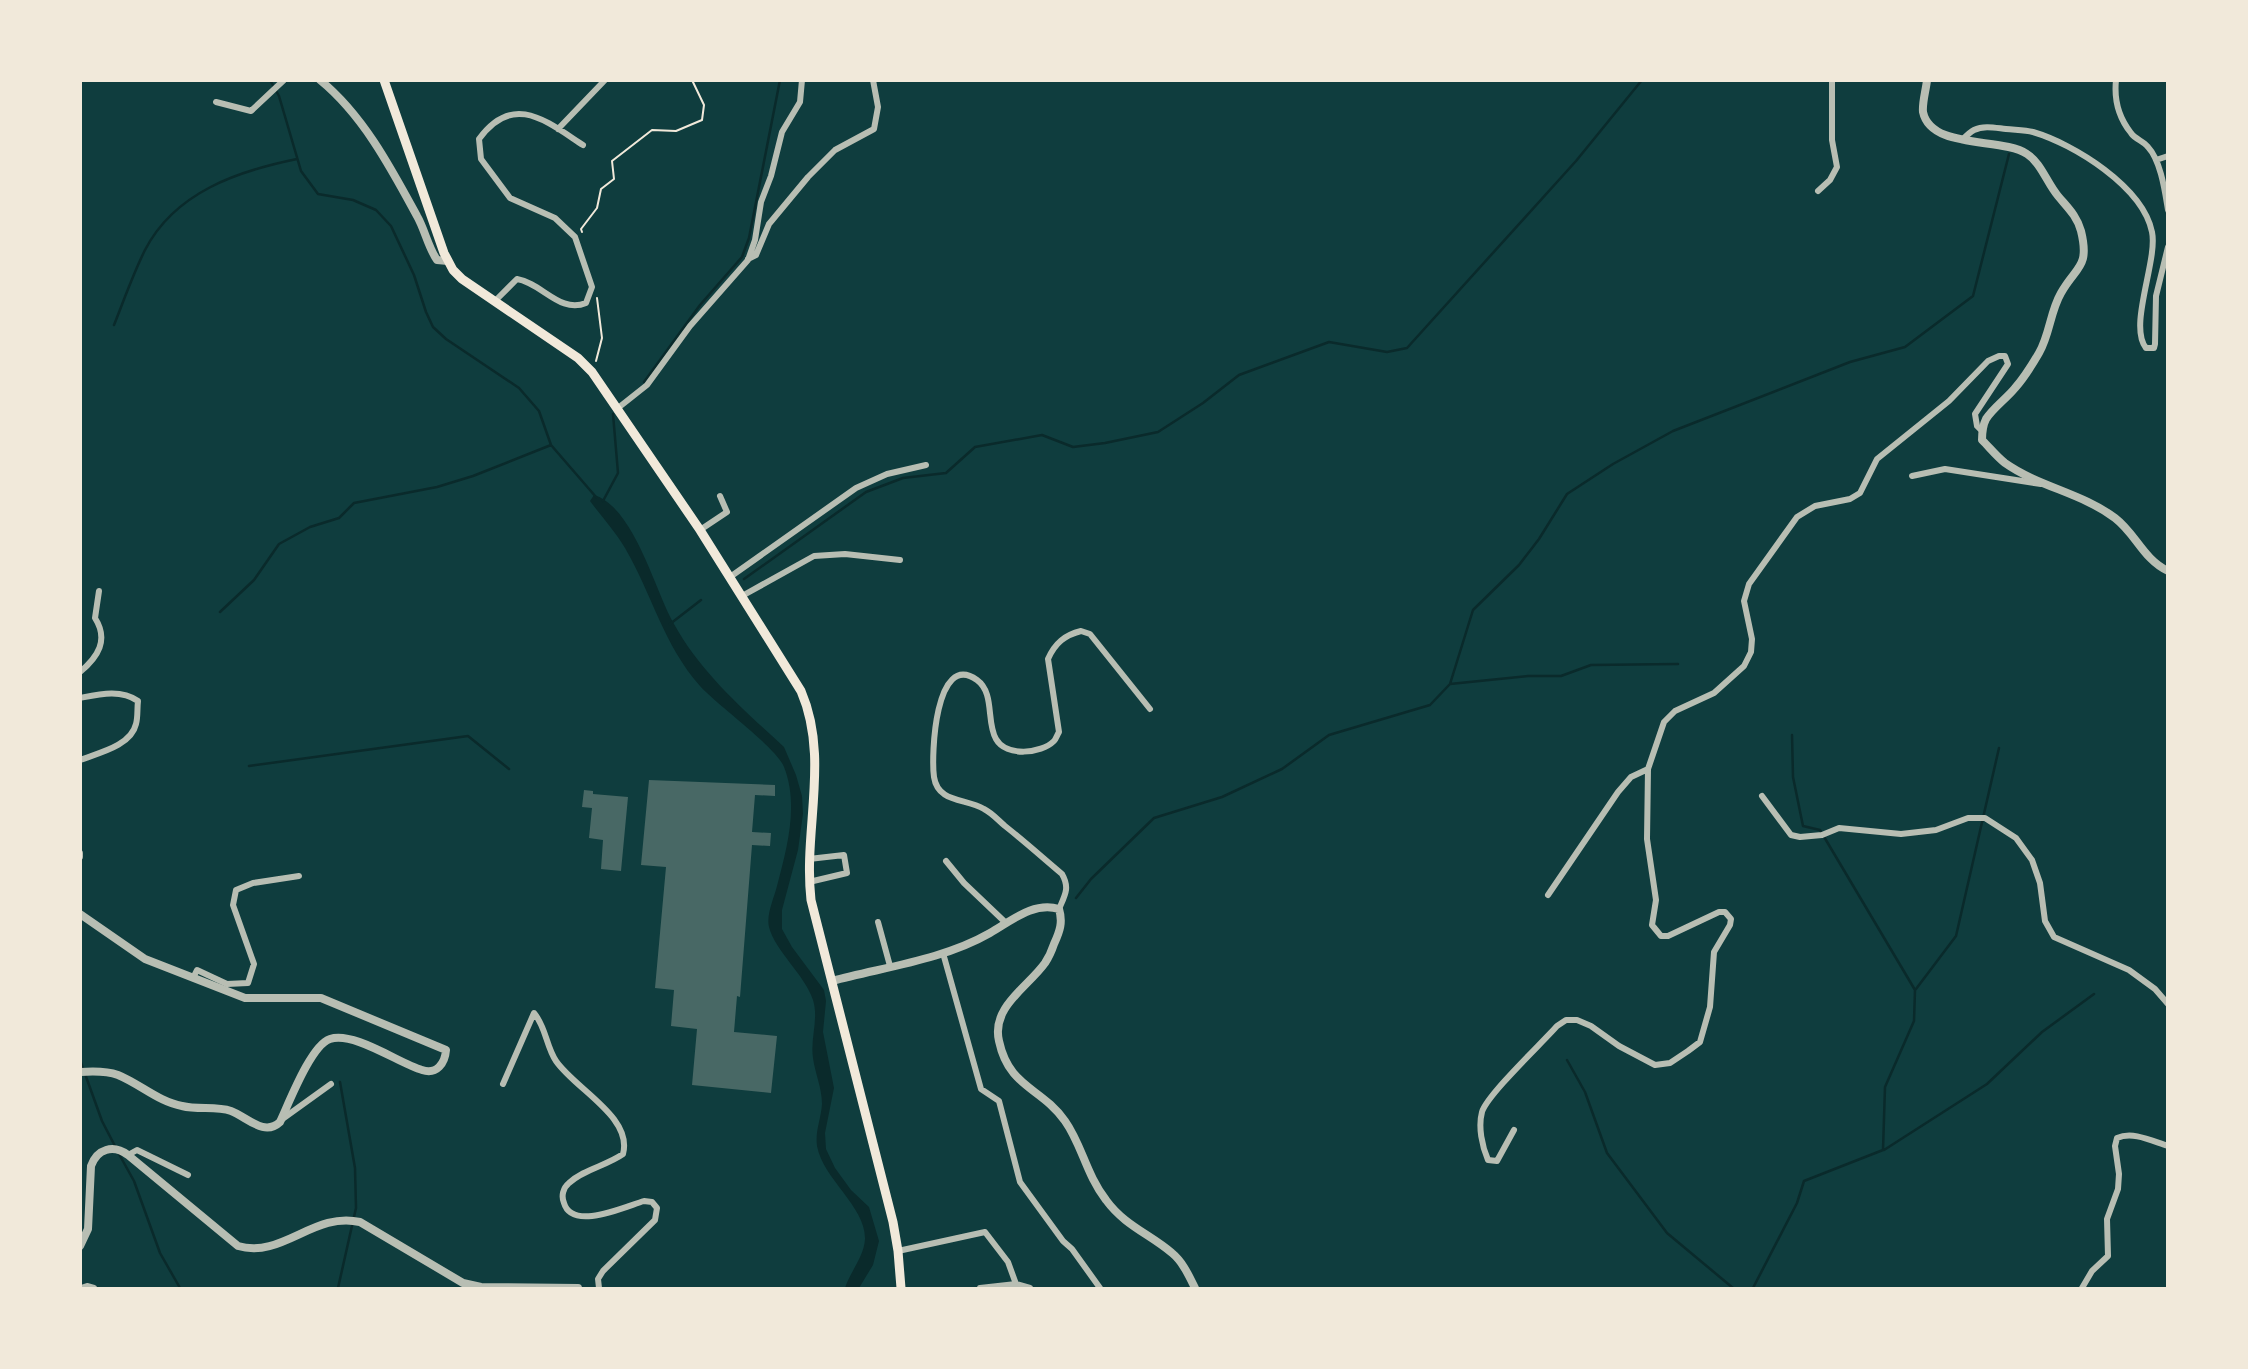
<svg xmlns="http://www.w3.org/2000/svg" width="2248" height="1369" font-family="Signika,sans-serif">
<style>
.water{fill:#0a2a2b}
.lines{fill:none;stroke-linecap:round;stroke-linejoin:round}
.stream{stroke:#0a2a2b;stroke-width:2.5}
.building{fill:#486865}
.path{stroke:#f1e9da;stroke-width:2}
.minor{stroke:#b8beb3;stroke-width:6}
.tertiary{stroke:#b8beb3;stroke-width:8}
.secondary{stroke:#f1e9da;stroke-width:9}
</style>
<rect width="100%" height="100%" fill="#0f3d3e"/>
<path class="water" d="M594,495c40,12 61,96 80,129 27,49 69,85 110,123l12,28 6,21 1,18 -5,36 -16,60v19l10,18 32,43 2,11 -3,31 11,56 -9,45 1,16 9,19 16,22 18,17 10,34 -6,24 -14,23h-14c5,-16 19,-31 20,-49 1,-32 -42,-60 -48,-93 -2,-15 4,-27 5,-42 0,-16 -7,-31 -9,-46 -3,-20 6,-39 0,-58 -8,-25 -38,-49 -44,-73 -3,-12 5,-29 8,-41 10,-38 22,-81 7,-119 -8,-20 -66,-61 -84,-81 -37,-42 -48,-92 -75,-138 -10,-17 -24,-32 -35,-47z"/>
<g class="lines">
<path class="stream" d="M270,80l9,16 22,75 17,23 35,6 23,10 15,16 23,49 12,37 7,15 13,12 73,49 20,23 12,34 45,52
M114,325c10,-25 19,-51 31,-75 30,-58 93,-79 152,-91
M644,382l56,-77 42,-48 7,-19 31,-158
M603,501l15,-28 -5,-59
M744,579l122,-87 37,-14 43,-5 29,-26 67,-12 31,12 32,-4 53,-11 45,-29 36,-28 90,-33 58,10 20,-4 169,-187 66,-81
M220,612l34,-32 25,-36 31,-17 29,-9 15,-15 83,-16 36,-11 78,-31
M670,624l31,-24
M1450,684l78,-8h33l30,-11 87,-1
M249,766l219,-30 41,33
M1076,898l15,-19 63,-61 68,-21 60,-28 47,-34 101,-30 20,-21 23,-74 46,-45 20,-26 28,-45 46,-30 60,-33 177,-69 55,-15 68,-51 36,-142
M1916,989l40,-53 43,-188
M80,1060l22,61 14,27
M1567,1060l18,32 22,61 60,80 66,55
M1884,1150l103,-66 55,-52 52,-38
M119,1154l15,27 26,72 20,35
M338,1288l18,-80 -1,-40 -15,-86
M1753,1288l44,-85 7,-22 79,-31 2,-63 29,-66 1,-31 -95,-160 -17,-4 -10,-49 -1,-42"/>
</g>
<path class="building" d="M649,780l126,5v11l-20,-1 -3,37 19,1 -1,13 -18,-1 -12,152 -3,-1 -3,36 43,4 -6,57 -79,-8 5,-56 -26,-3 3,-36 -19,-2 11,-121 -25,-2z
M584,790l9,1v3l35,3 -7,74 -20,-2 2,-29 -14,-2 3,-30 -10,-1z"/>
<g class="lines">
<path class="path" d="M582,232l-1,-3 16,-21 4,-19 13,-10 -2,-18 40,-31 24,1 26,-11 2,-15 -12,-25
M596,361l6,-23 -5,-40"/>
<path class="minor" d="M2116,80c-2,19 3,38 15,53 4,6 12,8 17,14 13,14 17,45 20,63
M216,102l35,9 33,-31
M558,129l47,-49
M1962,140c4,-4 8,-8 12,-10 10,-5 22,-2 32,-1 9,1 19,1 27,3 41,12 110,55 119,100 6,28 -24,94 -6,116h8l1,-4 1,-48 12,-49
M2156,160l12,-4
M1818,191l12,-11 7,-13 -5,-27v-60
M748,259l8,-4 13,-31 39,-47 27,-27 39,-21 4,-22 -5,-27
M495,301l22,-22c25,4 43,35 69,24l6,-16 -17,-50 -20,-19 -45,-20 -29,-39 -2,-20c34,-47 67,-18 104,6
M618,408l29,-23 43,-59 58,-66 7,-20 6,-38 10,-26 11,-44 18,-30 2,-22
M1912,476l33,-7 96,15
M700,530l27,-18 -7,-16
M730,577l126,-89 31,-14 39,-9
M742,596l72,-40 31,-2 55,6
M80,672c18,-15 29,-32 15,-54l4,-27
M80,698c20,-4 41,-9 58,3 -1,8 0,16 -2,23 -5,22 -38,29 -56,36
M1762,796l29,39 9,2 22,-2 17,-7 62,6 35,-4 32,-12h17l31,20 16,22 8,23 5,38 9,16 75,33 26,19 13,15
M80,853v4
M946,861l18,22 42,40
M809,882l38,-9 -3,-18 -35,4
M1548,895l70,-103 13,-15 17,-8
M1059,909c6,-14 11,-21 3,-35 -19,-16 -38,-33 -57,-48 -7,-6 -13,-13 -21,-17 -19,-11 -46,-6 -50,-32 -3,-21 1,-127 43,-97 18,13 9,42 19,59 10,18 45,15 58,2 2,-2 3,-6 5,-9l-11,-73c7,-16 17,-24 33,-28l9,3 60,75
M878,922l12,44
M943,953l38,136 18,12 21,81 43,59 9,8 28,39
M193,978l4,-8 30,14 21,-1 6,-19 -21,-59 3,-15 17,-7 46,-7
M503,1084l31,-71c12,14 12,33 22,48 19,28 77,56 67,93 -17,12 -39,15 -54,29 -6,5 -8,13 -5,20 8,28 60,4 80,-2l8,1 5,6 -2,12 -52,51 -5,8 1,9
M281,1120l50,-36
M1514,1130l-17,31 -9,-1c-6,-14 -10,-33 -6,-48 5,-17 60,-69 75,-86l9,-6h11l14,6 28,20 36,19 15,-2 18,-12 12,-9 10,-35 4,-55 16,-27 1,-6 -6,-7h-6l-51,24h-7l-9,-11 4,-25 -9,-61 1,-70 16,-47 11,-11 39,-18 30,-27 7,-14 1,-13 -8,-38 5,-17 48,-67 18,-11 35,-7 10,-6 17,-34 72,-58 39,-40 11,-5h6l3,8 -33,50 2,12 5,5
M128,1155l9,-5 51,25
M898,1251l87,-19 23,30 8,22 14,4
M81,1288l6,-2 7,2
M980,1288l36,-4
M2082,1288l10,-17 16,-15 -1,-37 11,-30 1,-15 -4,-28 2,-8c16,-7 35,3 51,8"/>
<path class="tertiary" d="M320,80c43,35 71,88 97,136 8,14 11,31 20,44l11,1
M1927,80c-1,10 -5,23 -4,32 8,38 79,25 104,42 14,9 20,29 31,42 10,12 19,20 23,35 9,37 -5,35 -20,62 -11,19 -11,41 -22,60 -7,12 -15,25 -24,35 -8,10 -22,20 -29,31 -3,6 -4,15 -4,21 8,8 15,17 23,23 34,24 77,30 110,55 21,16 28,41 53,53
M80,914l65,45 100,39h76l125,52c-1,13 -9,25 -24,20 -22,-6 -68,-39 -92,-31 -19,6 -41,64 -50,83 -16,15 -33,-5 -49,-11 -15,-5 -33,-1 -49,-5 -23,-4 -42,-22 -64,-31 -11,-4 -25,-4 -38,-3
M832,981c52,-14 111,-21 158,-48 21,-12 44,-32 69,-24 4,13 1,22 -5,35 -2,6 -5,13 -9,19 -17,24 -54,44 -46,78 10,47 42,46 66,80 17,24 21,53 41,79 19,26 44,34 66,53 11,9 17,23 23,35
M80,1246l8,-17 3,-63c6,-17 22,-22 37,-11l110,91c44,13 76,-35 122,-24l103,61 18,4 97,1"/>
<path class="secondary" d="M384,80l60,173 9,17 9,9 116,79 14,14 108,158 101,161c29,67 2,139 10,209l82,322 5,29 3,37"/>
</g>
<rect width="2248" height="1369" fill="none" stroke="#f1e9da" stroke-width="164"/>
</svg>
